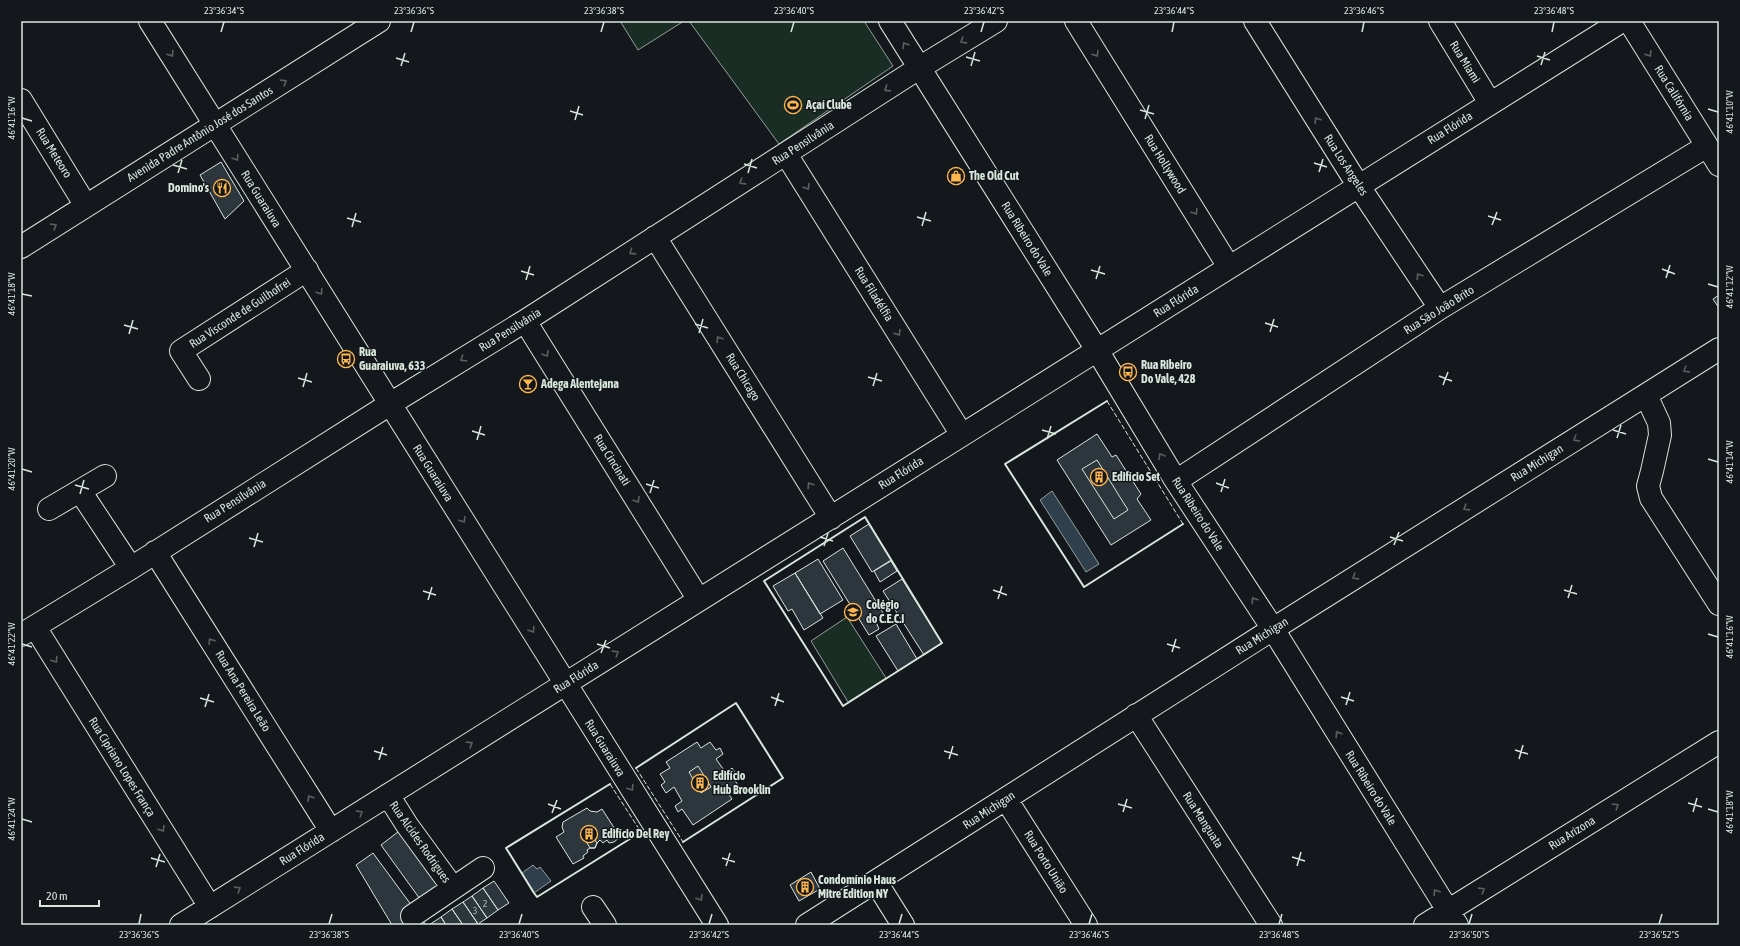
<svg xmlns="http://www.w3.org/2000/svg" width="1740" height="946" font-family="'Asap Condensed',sans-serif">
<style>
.green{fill:#1a2d24;stroke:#939e99}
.water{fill:#2f3f4d;stroke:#939e99}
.building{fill:#2c363c;stroke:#d8e6dc}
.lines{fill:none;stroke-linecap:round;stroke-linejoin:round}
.minor-casing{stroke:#d8e6dc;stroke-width:24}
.minor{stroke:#14181c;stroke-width:22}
.fence{stroke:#d8e6dc;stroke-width:1;stroke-dasharray:5 2;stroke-linecap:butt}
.wall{stroke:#d8e6dc;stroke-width:2}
.oneway{stroke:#59605f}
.ticks{fill:none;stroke:#d8e6dc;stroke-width:1.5}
.labels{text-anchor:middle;stroke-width:3;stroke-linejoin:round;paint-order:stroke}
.number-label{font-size:10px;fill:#adbab4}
.street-label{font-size:12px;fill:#d8e6dc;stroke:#14181c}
.poi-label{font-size:12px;font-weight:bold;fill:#d8e6dc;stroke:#14181c;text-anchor:start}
.neatline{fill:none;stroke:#d8e6dc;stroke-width:1.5}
.ticks-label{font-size:10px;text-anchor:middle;fill:#d8e6dc}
</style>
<rect width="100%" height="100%" fill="#14181c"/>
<path class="green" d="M620,21h64l-46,29z
M689,21h175l29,45 -114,78z
M847,617l39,61 -38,24 -37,-61z"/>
<path class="water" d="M1052,491l47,73 -13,8 -46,-72z
M533,865l4,4 3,-2 11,14 -17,12 -12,-20z"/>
<path class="building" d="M221,162l23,39 -19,18 -25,-44z
M1719,295v13l-6,-9z
M1097,434l15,23 4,-2 25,39 -4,5 14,21 -40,25 -54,-85z
M1097,460l31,50 -14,9 -32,-50z
M869,524l22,36 -19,12 -22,-36z
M843,548l42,68 -9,6 3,7 -10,6 -46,-74z
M818,559l25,41 -23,14 -25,-41z
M891,561l6,10 -17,11 -6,-11z
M795,573l28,45 -19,12 -12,-21 -4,2 -15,-25z
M902,579l40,64 -18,12 -41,-64z
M896,624l21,35 -19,12 -22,-35z
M697,742l4,6 9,-6 6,8 4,-2 3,6 -7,5 10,14 6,-5 4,6 -4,2 6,9 -11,7 5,7 -39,26 -11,-16 -4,3 -3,-6 7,-5 -8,-14 -8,6 -5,-8 4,-3 -5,-8 10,-6 -4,-6z
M698,766l13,21 -10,6 -12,-21z
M587,808l3,3 7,1 5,-3 18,28 -6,5 -5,1 -2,-3 -4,3 -3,-3 -3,3 -2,5h-5l-3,2 1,2 -5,4 1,2 -11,6 -17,-27 8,-5 -2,-5 1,-5z
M407,825l46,63 -28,18 -44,-61z
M588,830l9,13 -2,5h-5l-8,-14z
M373,853l53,72h-34l-36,-60z
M811,872l9,17 -21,12 -9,-16z
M494,881l15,22 -11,7 -15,-22z
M483,888l15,22 -11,8 -15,-22z
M472,896l15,22 -9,6 -15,-22z
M463,902l15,22 -1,1h-14l-11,-16z
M452,909l11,16h-17l-5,-8z
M441,917l5,8h-17z"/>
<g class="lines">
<g class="minor-casing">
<path id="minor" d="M150,21l567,904
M890,21l207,329 79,131 97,148 184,296
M1076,21l153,246
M1255,21l103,164 82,123
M1440,21l50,82
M1629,21l90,144
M21,100l65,106
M786,154l176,281
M655,237l176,281
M21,247l358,-226
M525,321l174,279
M199,379l-18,-28 126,-81
M1646,395l13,28 1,12 -8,36 -4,15 3,12 68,106
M1176,481l264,-173 267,-162
M80,491l51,77
M49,509l56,-33
M155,552l176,279
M35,627l175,280
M21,635l110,-67 259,-164 135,-83 394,-253 77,-47
M1136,715l135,210
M388,795l19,30 46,63
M1006,799l80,126
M876,882l27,43
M593,907l12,18
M412,916l71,-48
M181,925l1441,-904
M807,925l466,-296 446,-280
M1425,925l294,-183"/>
</g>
<use href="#minor" class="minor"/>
<path class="fence" d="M1107,401l76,123
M636,768l47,74
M610,784l31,48"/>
<path class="wall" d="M1107,401l-102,63 79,123 99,-63
M865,517l77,126 -99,63 -79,-125z
M636,768l100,-65 47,75 -100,64
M610,784l-104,64 28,45 3,4 104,-65"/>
</g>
<defs><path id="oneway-chevron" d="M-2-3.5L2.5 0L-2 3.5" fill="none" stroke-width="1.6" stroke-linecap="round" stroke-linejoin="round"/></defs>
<g class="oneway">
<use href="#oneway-chevron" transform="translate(963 41) rotate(148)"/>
<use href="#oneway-chevron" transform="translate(905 45) rotate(-122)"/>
<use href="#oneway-chevron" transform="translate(171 54) rotate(58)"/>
<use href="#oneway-chevron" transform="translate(1096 54) rotate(58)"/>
<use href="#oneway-chevron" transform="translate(1649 54) rotate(58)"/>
<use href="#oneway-chevron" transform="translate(284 82) rotate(-32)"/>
<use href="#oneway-chevron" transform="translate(887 89) rotate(147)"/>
<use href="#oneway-chevron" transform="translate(1317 120) rotate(-122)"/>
<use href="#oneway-chevron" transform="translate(236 158) rotate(58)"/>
<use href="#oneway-chevron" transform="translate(742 182) rotate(148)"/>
<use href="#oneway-chevron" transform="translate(807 187) rotate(58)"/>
<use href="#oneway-chevron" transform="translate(1195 212) rotate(58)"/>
<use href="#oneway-chevron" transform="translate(54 226) rotate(-32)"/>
<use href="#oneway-chevron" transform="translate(632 252) rotate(147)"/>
<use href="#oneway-chevron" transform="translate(1419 276) rotate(-124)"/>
<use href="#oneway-chevron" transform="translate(320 292) rotate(58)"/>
<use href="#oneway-chevron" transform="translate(898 333) rotate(58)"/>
<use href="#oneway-chevron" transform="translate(719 339) rotate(-122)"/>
<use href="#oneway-chevron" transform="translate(546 354) rotate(58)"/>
<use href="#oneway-chevron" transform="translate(463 359) rotate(148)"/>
<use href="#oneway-chevron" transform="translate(1686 370) rotate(148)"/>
<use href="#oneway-chevron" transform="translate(1576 439) rotate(148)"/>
<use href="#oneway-chevron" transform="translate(1161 456) rotate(-121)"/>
<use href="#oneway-chevron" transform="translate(810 485) rotate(-122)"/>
<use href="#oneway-chevron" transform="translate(637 500) rotate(58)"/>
<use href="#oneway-chevron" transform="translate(1466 508) rotate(148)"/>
<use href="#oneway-chevron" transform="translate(463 520) rotate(58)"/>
<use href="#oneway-chevron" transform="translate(1355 577) rotate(148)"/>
<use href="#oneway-chevron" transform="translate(1254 600) rotate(-123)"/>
<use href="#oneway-chevron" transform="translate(532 630) rotate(58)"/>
<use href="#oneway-chevron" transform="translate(211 641) rotate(-122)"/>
<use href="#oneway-chevron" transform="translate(616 653) rotate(-32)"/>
<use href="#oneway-chevron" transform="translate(55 660) rotate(58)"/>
<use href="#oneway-chevron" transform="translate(1338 734) rotate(-122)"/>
<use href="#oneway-chevron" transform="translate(470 744) rotate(-32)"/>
<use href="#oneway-chevron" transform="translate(631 788) rotate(58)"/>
<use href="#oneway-chevron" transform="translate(310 798) rotate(-122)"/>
<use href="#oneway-chevron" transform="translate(1616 806) rotate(-32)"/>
<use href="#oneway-chevron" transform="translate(360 813) rotate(-32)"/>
<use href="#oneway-chevron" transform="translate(162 829) rotate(58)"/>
<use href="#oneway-chevron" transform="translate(238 889) rotate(-32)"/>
<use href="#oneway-chevron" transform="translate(1482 890) rotate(-32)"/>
<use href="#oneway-chevron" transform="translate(1436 892) rotate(-122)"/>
<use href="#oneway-chevron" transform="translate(700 898) rotate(58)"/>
</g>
<path class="ticks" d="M221,32l3,-10M411,32l3,-10M601,32l3,-10M791,32l3,-10M981,32l3,-10M1172,32l2,-10M1362,32l2,-10M1552,32l2,-10M1537,56l13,4M966,57l14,4M396,58l13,4M1541,65l4,-13M401,66l4,-13M971,66l4,-14M1708,109l10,3M1140,110l14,4M570,111l13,4M22,118l10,3M1145,119l4,-14M575,120l4,-14M1314,163l13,4M744,164l13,4M173,165l14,4M1319,172l4,-13M178,173l4,-13M748,173l4,-14M1488,216l13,4M917,217l14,4M347,218l14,4M1492,225l5,-13M922,226l4,-14M352,227l4,-14M1662,269l13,5M1091,270l14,4M521,271l13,4M1666,278l4,-13M1096,279l4,-13M526,280l4,-14M1708,284l10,3M22,294l10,2M1265,323l13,4M695,324l13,4M124,325l14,4M1270,332l4,-13M699,333l4,-14M129,334l4,-14M1439,376l13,5M868,377l14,4M298,378l14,4M1443,385l5,-13M873,386l4,-13M303,387l4,-14M1042,430l14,4M1613,430l13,4M472,431l13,4M1617,438l4,-13M1047,439l4,-13M477,440l4,-14M1708,459l10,3M22,469l10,3M1216,483l13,5M646,484l13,4M75,485l14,4M1221,492l4,-13M650,493l4,-13M80,494l4,-14M820,537l13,4M1390,537l13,4M249,538l14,4M1394,545l5,-13M824,546l4,-13M254,547l4,-14M993,590l14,5M1564,590l13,4M423,591l13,4M1568,598l4,-13M998,599l4,-13M428,600l4,-13M1708,634l10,3M22,644l10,3M597,644l13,4M1167,644l13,4M1172,652l4,-13M601,653l5,-13M771,697l13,5M1341,697l13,4M200,698l14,4M1346,705l4,-13M775,706l4,-13M205,707l4,-13M1515,750l13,4M374,751l13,4M944,751l14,4M949,759l4,-13M1519,759l4,-14M379,760l4,-13M1688,803l14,4M548,804l13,5M1118,804l14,4M1708,809l10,3M1123,812l4,-13M1693,812l4,-14M552,813l5,-13M22,819l10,3M1292,857l13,4M151,858l14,4M722,858l13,4M726,866l4,-13M1297,866l4,-14M156,867l4,-13M139,924l2,-10M329,924l3,-10M519,924l3,-10M709,924l3,-10M899,924l3,-10M1089,924l3,-10M1279,924l3,-10M1469,924l3,-10M1659,924l3,-10"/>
<defs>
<g id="stadium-ring" transform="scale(0.9)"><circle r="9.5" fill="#14181c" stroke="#ffb74d" stroke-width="1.5"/><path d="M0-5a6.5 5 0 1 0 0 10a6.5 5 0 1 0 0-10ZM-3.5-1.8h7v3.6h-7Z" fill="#ffb74d"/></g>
<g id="shop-ring" transform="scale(0.9)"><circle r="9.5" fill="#14181c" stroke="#ffb74d" stroke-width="1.5"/><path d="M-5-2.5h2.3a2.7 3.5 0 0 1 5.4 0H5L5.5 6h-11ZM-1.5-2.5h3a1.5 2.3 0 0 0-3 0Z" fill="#ffb74d"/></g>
<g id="restaurant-ring" transform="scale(0.9)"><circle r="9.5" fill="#14181c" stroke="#ffb74d" stroke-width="1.5"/><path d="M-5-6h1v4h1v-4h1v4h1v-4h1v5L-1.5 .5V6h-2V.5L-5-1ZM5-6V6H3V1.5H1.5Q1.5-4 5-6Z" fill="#ffb74d"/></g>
<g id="bus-ring" transform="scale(0.9)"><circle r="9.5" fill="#14181c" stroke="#ffb74d" stroke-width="1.5"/><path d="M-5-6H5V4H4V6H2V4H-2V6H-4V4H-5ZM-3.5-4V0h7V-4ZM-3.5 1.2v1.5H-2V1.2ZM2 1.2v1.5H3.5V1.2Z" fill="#ffb74d"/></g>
<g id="bar-ring" transform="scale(0.9)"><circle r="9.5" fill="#14181c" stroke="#ffb74d" stroke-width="1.5"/><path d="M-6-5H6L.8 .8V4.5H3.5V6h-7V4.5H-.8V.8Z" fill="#ffb74d"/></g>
<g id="building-ring" transform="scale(0.9)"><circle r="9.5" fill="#14181c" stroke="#ffb74d" stroke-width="1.5"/><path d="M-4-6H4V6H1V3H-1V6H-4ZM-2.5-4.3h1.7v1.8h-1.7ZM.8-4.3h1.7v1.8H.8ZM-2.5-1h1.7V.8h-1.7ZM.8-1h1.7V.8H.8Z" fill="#ffb74d"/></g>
<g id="school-ring" transform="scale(0.9)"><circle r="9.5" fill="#14181c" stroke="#ffb74d" stroke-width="1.5"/><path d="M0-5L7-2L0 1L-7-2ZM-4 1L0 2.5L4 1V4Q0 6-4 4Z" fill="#ffb74d"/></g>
</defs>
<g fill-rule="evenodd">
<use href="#stadium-ring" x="793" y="105"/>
<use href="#shop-ring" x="956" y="176"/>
<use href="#restaurant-ring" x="222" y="188"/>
<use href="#bus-ring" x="346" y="359"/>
<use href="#bus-ring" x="1128" y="372"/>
<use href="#bar-ring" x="528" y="384"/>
<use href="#building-ring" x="1099" y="477"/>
<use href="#school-ring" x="853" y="612"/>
<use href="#building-ring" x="700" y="783"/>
<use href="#building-ring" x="589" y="834"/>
<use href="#building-ring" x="805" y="887"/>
</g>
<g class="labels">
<g class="number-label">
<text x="485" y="907">2</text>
<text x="475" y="914">3</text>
</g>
<g class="street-label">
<text transform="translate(1465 62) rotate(58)" y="4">Rua Miami</text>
<text transform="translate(1674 93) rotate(58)" y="4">Rua Califórnia</text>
<text transform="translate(1450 128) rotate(-32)" y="4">Rua Flórida</text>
<text transform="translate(200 134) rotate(-32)" y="4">Avenida Padre Antônio José dos Santos</text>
<text transform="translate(803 143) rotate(-33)" y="4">Rua Pensilvânia</text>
<text transform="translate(54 153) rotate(58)" y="4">Rua Meteoro</text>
<text transform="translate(1165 164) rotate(58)" y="4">Rua Hollywood</text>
<text transform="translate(1346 165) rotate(57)" y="4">Rua Los Angeles</text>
<text transform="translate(261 199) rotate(58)" y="4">Rua Guaraíuva</text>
<text transform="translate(1027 239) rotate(58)" y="4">Rua Ribeiro do Vale</text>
<text transform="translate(874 294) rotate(58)" y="4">Rua Filadélfia</text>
<text transform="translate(1176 301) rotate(-32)" y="4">Rua Flórida</text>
<text transform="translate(1439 310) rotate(-32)" y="4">Rua São João Brito</text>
<text transform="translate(240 313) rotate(-33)" y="4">Rua Visconde de Guilhofrei</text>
<text transform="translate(510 330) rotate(-32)" y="4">Rua Pensilvânia</text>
<text transform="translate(743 377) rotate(58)" y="4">Rua Chicago</text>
<text transform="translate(612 460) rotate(58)" y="4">Rua Cincinati</text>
<text transform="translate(1537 463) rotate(-32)" y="4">Rua Michigan</text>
<text transform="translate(433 473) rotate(58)" y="4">Rua Guaraíuva</text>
<text transform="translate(901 473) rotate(-32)" y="4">Rua Flórida</text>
<text transform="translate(235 501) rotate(-32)" y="4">Rua Pensilvânia</text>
<text transform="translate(1198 514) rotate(57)" y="4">Rua Ribeiro do Vale</text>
<text transform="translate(1262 636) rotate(-32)" y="4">Rua Michigan</text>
<text transform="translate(576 677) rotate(-32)" y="4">Rua Flórida</text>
<text transform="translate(243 691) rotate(58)" y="4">Rua Ana Pereira Leão</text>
<text transform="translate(605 748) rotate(58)" y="4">Rua Guaraíuva</text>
<text transform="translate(122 767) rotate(58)" y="4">Rua Cipriano Lopes França</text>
<text transform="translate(1371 788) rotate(58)" y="4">Rua Ribeiro do Vale</text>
<text transform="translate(989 810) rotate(-33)" y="4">Rua Michigan</text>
<text transform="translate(1203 820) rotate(57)" y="4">Rua Manguata</text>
<text transform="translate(1572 833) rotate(-32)" y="4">Rua Arizona</text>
<text transform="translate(420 842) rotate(55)" y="4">Rua Alcides Rodrigues</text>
<text transform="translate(302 849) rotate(-32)" y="4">Rua Flórida</text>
<text transform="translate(1046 862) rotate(58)" y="4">Rua Porto União</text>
</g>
<g class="poi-label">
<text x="806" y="109">Açaí Clube</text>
<text x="969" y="180">The Old Cut</text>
<text x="209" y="192" text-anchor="end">Domino's</text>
<text x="359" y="356">Rua<tspan x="359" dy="14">Guaraiuva, 633</tspan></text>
<text x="1141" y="369">Rua Ribeiro<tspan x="1141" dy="14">Do Vale, 428</tspan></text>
<text x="541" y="388">Adega Alentejana</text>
<text x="1112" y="481">Edifício Set</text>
<text x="866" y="609">Colégio<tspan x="866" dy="14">do C.E.C.I</tspan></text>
<text x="713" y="780">Edifício<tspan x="713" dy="14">Hub Brooklin</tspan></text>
<text x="602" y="838">Edifício Del Rey</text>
<text x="818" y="884">Condomínio Haus<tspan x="818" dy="14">Mitre Edition NY</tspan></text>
</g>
</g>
<rect width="1740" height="946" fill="none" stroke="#14181c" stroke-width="44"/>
<path d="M40 900v6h59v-6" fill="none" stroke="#d8e6dc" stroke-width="2"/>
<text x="46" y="900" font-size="12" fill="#d8e6dc" stroke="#14181c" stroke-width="3" paint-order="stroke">20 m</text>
<rect x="22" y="22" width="1696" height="902" class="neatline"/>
<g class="ticks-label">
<text x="224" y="14">23°36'34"S</text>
<text x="414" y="14">23°36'36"S</text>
<text x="604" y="14">23°36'38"S</text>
<text x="794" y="14">23°36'40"S</text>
<text x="984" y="14">23°36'42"S</text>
<text x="1174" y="14">23°36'44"S</text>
<text x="1364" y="14">23°36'46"S</text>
<text x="1554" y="14">23°36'48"S</text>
<text transform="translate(1729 112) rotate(-90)" y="4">46°41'10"W</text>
<text transform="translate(11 118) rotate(-90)" y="4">46°41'16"W</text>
<text transform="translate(1729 287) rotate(-90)" y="4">46°41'12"W</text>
<text transform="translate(11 294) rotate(-90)" y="4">46°41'18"W</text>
<text transform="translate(1729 462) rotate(-90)" y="4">46°41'14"W</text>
<text transform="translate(11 469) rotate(-90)" y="4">46°41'20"W</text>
<text transform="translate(1729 637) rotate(-90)" y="4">46°41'16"W</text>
<text transform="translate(11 644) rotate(-90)" y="4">46°41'22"W</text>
<text transform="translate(1729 812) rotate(-90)" y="4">46°41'18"W</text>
<text transform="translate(11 819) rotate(-90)" y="4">46°41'24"W</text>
<text x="139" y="938">23°36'36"S</text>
<text x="329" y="938">23°36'38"S</text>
<text x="519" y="938">23°36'40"S</text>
<text x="709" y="938">23°36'42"S</text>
<text x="899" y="938">23°36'44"S</text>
<text x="1089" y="938">23°36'46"S</text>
<text x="1279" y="938">23°36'48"S</text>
<text x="1469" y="938">23°36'50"S</text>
<text x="1659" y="938">23°36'52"S</text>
</g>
</svg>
